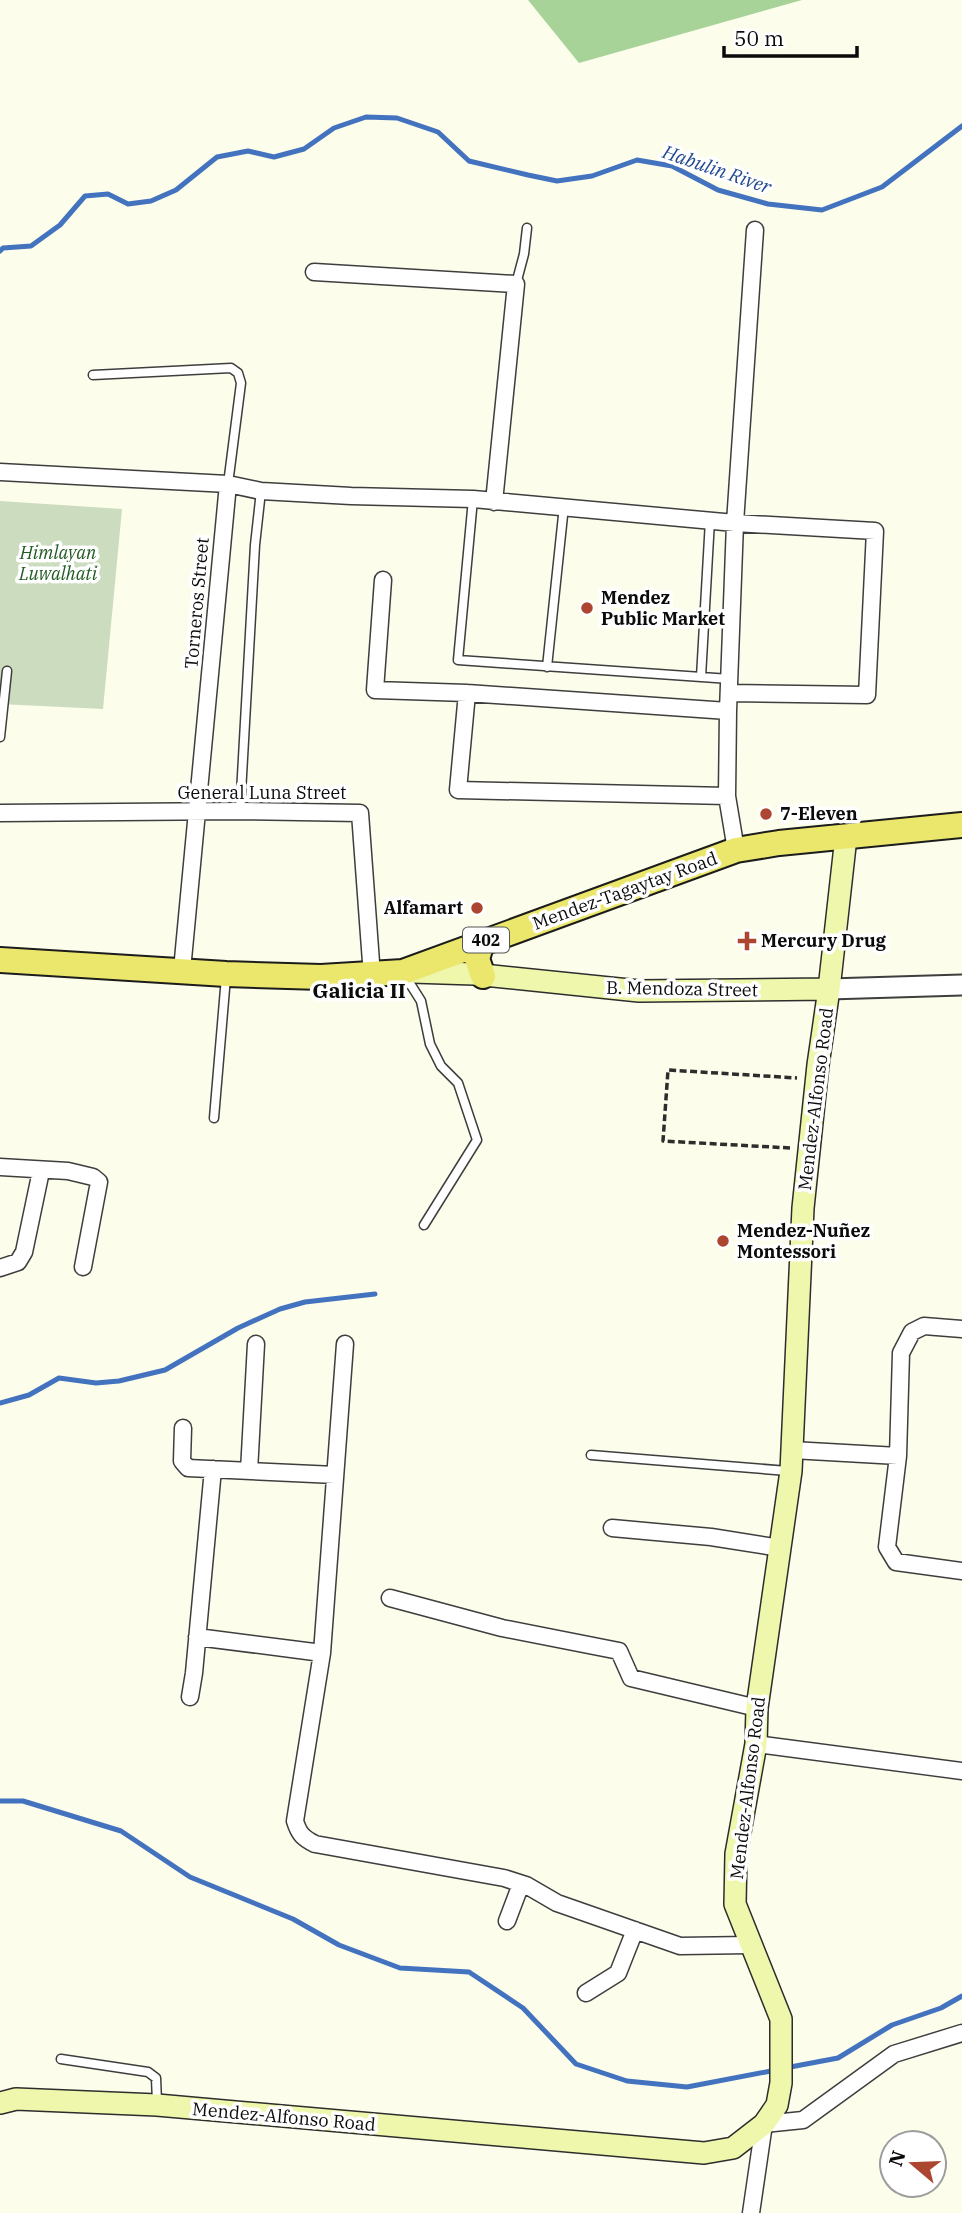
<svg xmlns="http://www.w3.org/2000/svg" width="962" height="2213" font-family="'IBM Plex Serif',serif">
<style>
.forest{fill:#a7d399}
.cemetery{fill:#ccdcbf}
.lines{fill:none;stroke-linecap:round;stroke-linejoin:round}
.stream{stroke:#4373bf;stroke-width:5}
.service-casing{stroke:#3e3e3e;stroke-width:11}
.minor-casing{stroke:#3e3e3e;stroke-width:19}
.tertiary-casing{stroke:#3e3e3e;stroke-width:23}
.secondary-casing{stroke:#2d2d2d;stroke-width:24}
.primary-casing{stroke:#1c1c1c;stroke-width:28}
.path{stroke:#2d2d2d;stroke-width:3.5;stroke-dasharray:7 3.5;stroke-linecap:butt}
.service{stroke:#fff;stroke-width:8}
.minor{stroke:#fff;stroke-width:16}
.tertiary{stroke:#fff;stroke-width:19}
.secondary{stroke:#eff7ac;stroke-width:21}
.primary{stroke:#ebe76d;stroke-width:24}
.poi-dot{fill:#ad4631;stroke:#fff;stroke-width:2.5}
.labels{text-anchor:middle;stroke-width:7;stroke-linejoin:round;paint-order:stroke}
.shield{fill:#fff;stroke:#545454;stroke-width:2}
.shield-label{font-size:16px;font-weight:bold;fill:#0b0b0b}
.park-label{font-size:18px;font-style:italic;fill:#225b23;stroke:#fff}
.poi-label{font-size:18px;font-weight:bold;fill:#0b0b0b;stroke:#fff;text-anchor:start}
.street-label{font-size:18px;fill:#0b0b0b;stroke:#fff}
.water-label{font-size:19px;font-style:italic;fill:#214890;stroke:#fff}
.quarter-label{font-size:21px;font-weight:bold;fill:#0b0b0b;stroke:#fff}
</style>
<rect width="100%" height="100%" fill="#fdfdeb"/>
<path class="forest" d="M528,0h274l-223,63z"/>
<path class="cemetery" d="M0,501l122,8 -19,200 -103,-5z"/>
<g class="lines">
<path class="stream" d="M0,251l3,-3 28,-2 29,-21 25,-29 23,-2 20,10 23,-3 25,-11 41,-33 31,-6 26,6 30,-8 30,-21 32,-11 31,1 41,14 31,29 59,14 29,6 35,-5 45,-16 35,6 46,24 50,14 54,6 60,-23 80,-61
M0,1403l29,-8 30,-17 37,5 23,-2 46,-11 73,-42 42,-19 25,-7 70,-8
M0,1801h23l98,30 69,46 103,42 46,26 61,23 69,4 54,36 53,56 51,17 60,6 89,-17
M785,2068l53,-10 54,-33 49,-17 21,-12"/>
<g class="service-casing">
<path id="service" d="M516,284l8,-30 3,-26
M93,375l138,-7 7,5 3,10 -13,101
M473,499l-15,161 272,19
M547,667l17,-161
M701,677l9,-157
M0,737l7,-66
M240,811l15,-266 6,-54
M404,974l17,27 9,43 11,22 17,17 19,57 -53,85
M214,1118l12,-141
M591,1455l197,16
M61,2059l87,13 8,6 1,24"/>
</g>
<g class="minor-casing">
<path id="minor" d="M314,272l202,12 -22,218
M0,472l228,12
M383,580l-8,110 92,3 261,18
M467,693l-9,97 269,6
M0,813l240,-2 120,2 12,163
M736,850l-9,-54 1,-85 7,-188 20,-293
M182,970l46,-486 33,7 90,5 122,3 262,24 140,8 -8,164 -137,-2
M0,1167l68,4 25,6 6,5 -16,85
M0,1268l18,-6 6,-10 17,-81
M345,1344l-23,309 -27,168c4,13 8,17 20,23l189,34 22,7 31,18 123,43 70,-1
M183,1428l-1,33 6,7 147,7
M792,1450l106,6 -11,91 9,15 66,9
M898,1456l3,-103 11,-21 12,-6 38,3
M249,1471l7,-127
M612,1528l99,9 69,11
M390,1598l112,30 117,23 12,27 126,30
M197,1637l125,16
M190,1697l4,-24 19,-204
M756,1744l206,27
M507,1921l14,-37
M586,1993l32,-20 17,-43
M751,2213l13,-89 39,-4 91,-66 68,-21"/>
</g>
<g class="tertiary-casing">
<path id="tertiary" d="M829,989l133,-4"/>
</g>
<g class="secondary-casing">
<path id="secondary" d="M412,972l62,2 165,17 190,-2
M0,2103l16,-4 141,6 547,48 29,-5 31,-24 13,-19 4,-22v-64l-46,-115 1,-50 20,-110 1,-36 34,-237 12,-263 15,-143 11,-76 17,-152"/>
</g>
<g class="primary-casing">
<path id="primary" d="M482,942l-5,17 6,17
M0,960l226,14 95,3 82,-5 333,-122 43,-7 183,-18"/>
</g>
<path class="path" d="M790,1148l-127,-7 5,-71 129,8"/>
<use href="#service" class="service"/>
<use href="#minor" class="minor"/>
<use href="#tertiary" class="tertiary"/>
<use href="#secondary" class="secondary"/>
<use href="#primary" class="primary"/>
</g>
<g class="poi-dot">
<circle cx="587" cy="608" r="7"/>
<circle cx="766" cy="814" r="7"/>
<circle cx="477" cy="908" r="7"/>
<path d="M743.5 930.5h7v7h7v7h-7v7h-7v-7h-7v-7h7z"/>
<circle cx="723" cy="1241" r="7"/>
</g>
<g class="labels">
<rect class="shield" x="463" y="927.5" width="46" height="25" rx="5"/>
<g class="shield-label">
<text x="486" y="946">402</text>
</g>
<g class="park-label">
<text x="58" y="559">Himlayan<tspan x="58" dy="21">Luwalhati</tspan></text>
</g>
<g class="poi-label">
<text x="601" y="604">Mendez<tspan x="601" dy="21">Public Market</tspan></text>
<text x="780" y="820">7-Eleven</text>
<text x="463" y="914" text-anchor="end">Alfamart</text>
<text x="761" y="947">Mercury Drug</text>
<text x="737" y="1237">Mendez-Nuñez<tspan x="737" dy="21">Montessori</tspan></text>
</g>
<g class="street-label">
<text transform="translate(197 603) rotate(-85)" y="6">Torneros Street</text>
<text x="262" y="799">General Luna Street</text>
<text transform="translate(625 891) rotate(-20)" y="6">Mendez-Tagaytay Road</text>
<text transform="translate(682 989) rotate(1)" y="6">B. Mendoza Street</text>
<text transform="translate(816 1099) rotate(-83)" y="6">Mendez-Alfonso Road</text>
<text transform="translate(748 1788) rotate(-83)" y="6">Mendez-Alfonso Road</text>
<text transform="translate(284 2117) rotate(5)" y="6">Mendez-Alfonso Road</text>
</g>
<g class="water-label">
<text transform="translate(717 169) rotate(19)" y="7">Habulin River</text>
</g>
<g class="quarter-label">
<text x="359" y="998">Galicia II</text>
</g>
</g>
<g transform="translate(913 2164) rotate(289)"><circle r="33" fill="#ffffff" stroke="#9d9d9d" stroke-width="2"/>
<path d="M0-5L12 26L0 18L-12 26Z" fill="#ad4631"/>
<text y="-10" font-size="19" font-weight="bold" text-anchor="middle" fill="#0b0b0b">N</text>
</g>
<path d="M724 46v10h133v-10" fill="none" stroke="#0b0b0b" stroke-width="3.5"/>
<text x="734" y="46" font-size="21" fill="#0b0b0b" stroke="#ffffff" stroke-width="5" paint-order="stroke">50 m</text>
</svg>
